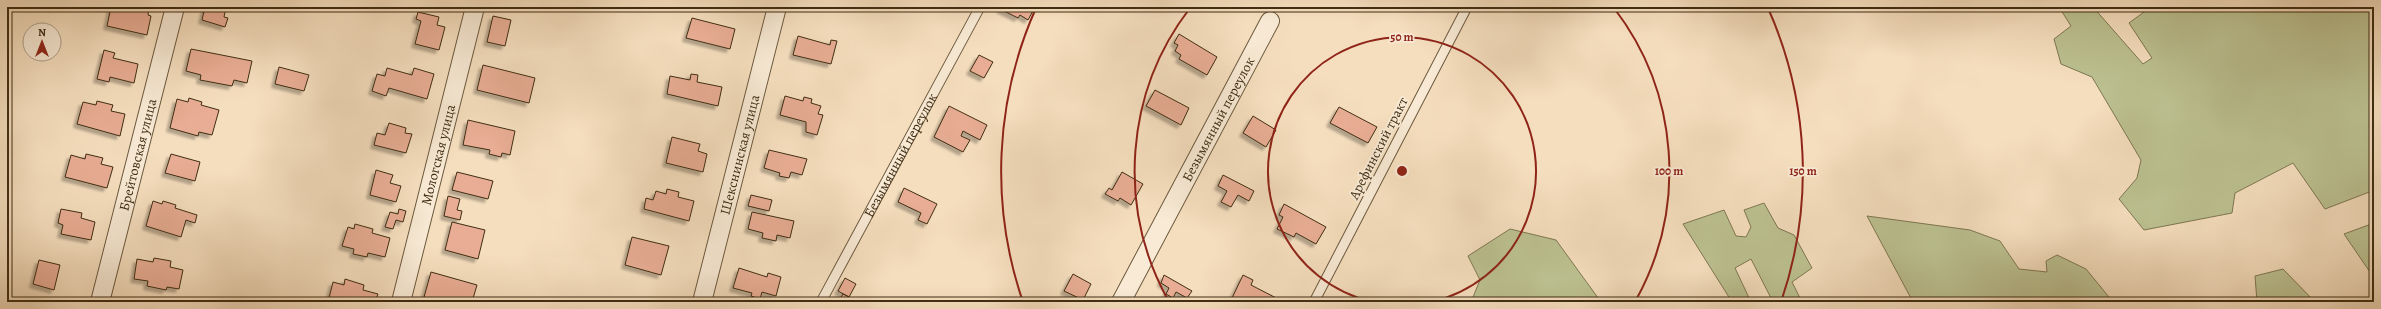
<svg xmlns="http://www.w3.org/2000/svg" width="2381" height="309" font-family="Alegreya,serif">
<style>
.green{fill:#bcc191;stroke:#7e7752}
.building{fill:#e8ad94;stroke:#3f2d13;filter:url(#shadow)}
.lines{fill:none;stroke-linecap:round;stroke-linejoin:round}
.lane-casing{stroke:#6c593e;stroke-width:11}
.street-casing{stroke:#6c593e;stroke-width:20}
.lane{stroke:#f8ead5;stroke-width:9}
.street{stroke:#f8ead5;stroke-width:18}
.ring{fill:none;stroke:#8f2418;stroke-width:2}
.labels{text-anchor:middle;stroke-width:3.5;stroke-linejoin:round;paint-order:stroke}
.street-label{font-size:14px;fill:#3f2d13;stroke:#f8ead5}
.centre{fill:#8f2418;stroke:#f8ead5;stroke-width:2}
.ring-label{font-size:12px;text-anchor:middle;font-weight:bold;fill:#8f2418;stroke:#f8ead5;stroke-width:3.5;stroke-linejoin:round;paint-order:stroke}
</style>
<defs>
<filter id="shadow"><feDropShadow dx="-3.5" dy="3.5" stdDeviation="1" flood-color="#0004"/></filter>
</defs>
<rect width="100%" height="100%" fill="#f5debe"/>
<filter id="stains"><feTurbulence type="fractalNoise" baseFrequency=".005" numOctaves="4"/><feColorMatrix values="0 0 0 0 .2 0 0 0 0 .09 0 0 0 0 .02 0 0 0 .5 -.17"/></filter>
<radialGradient id="worn" r=".72"><stop offset=".6" stop-color="#630" stop-opacity="0"/><stop offset="1" stop-color="#630" stop-opacity=".3"/></radialGradient>
<path class="green" d="M2059,7h34l50,57 9,-6 -23,-35 22,-16h223v187l-2,-3 -47,18 -32,-46 -58,30 -3,20 -88,17 -25,-31 18,-21 4,-18 -49,-83 -31,-13 -7,-25 17,-13z
M1764,203l14,25 16,7 18,33 -20,14 10,20h-29l-22,-43 -16,9 16,34h-19l-49,-78 41,-14 12,26 10,1 5,-10 -7,-17z
M1867,216l103,14 30,11 19,28 28,3 -1,-11 11,-6 29,14 27,33h-200z
M2374,223v55l-30,-44z
M1510,229l46,11 45,62h-130l9,-22 -12,-24z
M2283,269l31,32 19,-3 4,4h-80l-2,-26z"/>
<path class="building" d="M111,7l38,1 -1,7 3,1 -4,19 -40,-9z
M205,7h21l-2,10 4,1 -3,9 -23,-7z
M1001,7h28l5,2 -6,11 -8,-5 -2,3 -18,-9z
M418,12l21,5 -2,8 8,2 -6,23 -24,-6 6,-23 -5,-2z
M493,16l18,4 -6,26 -18,-4z
M692,18l43,11 -5,20 -44,-11z
M1179,34l38,23 -10,18 -28,-16 2,-4 -6,-4 3,-6 -4,-2z
M798,36l32,9 1,-5 6,1 -6,23 -38,-9z
M191,49l61,12 -5,22 -13,-3 -2,6 -32,-6 1,-5 -15,-4z
M104,50l11,3 -2,5 25,6 -4,19 -24,-6 -1,5 -12,-3z
M979,55l14,7 -9,16 -14,-7z
M483,65l52,13 -6,25 -52,-13z
M279,67l30,8 -5,16 -29,-7z
M387,68l25,7 2,-7 20,6 -7,25 -38,-11 -3,8 -14,-5 5,-17 8,2z
M691,74l7,1 -1,7 25,5 -4,19 -51,-12 3,-18 20,4z
M1155,90l34,18 -8,17 -35,-19z
M785,96l18,5 1,-4 8,2 -1,4 10,3 -3,8 5,1 -6,20 -11,-3v-10l-26,-7z
M189,98l13,4 -1,3 18,5 -7,25 -13,-3 -1,4 -28,-8 7,-29 11,3z
M97,101l16,4 -2,6 14,3 -5,22 -43,-12 6,-22 13,3z
M949,106l38,19 -7,15 -17,-9 -2,5 9,4 -7,12 -29,-15z
M1339,107l38,20 -9,16 -38,-20z
M1253,116l23,14 -10,17 -23,-14z
M468,120l47,11 -5,24 -8,-2 -1,4 -12,-3 1,-4 -27,-5z
M389,123l17,5 -1,5 7,1 -6,19 -32,-8 3,-12 8,2z
M672,137l28,7 -2,7 9,3 -4,18 -37,-9z
M769,150l38,9 -5,16 -11,-3 -2,6 -10,-2 1,-3 -16,-5z
M86,154l17,4 -2,6 12,3 -6,21 -42,-11 6,-22 14,4z
M171,154l29,8 -5,19 -30,-8z
M376,170l17,5 -3,8 11,3 -5,16 -26,-7z
M457,172l36,9 -5,18 -36,-9z
M1122,172l21,12 -12,21 -11,-7 -2,3 -13,-7 4,-6 3,2z
M1223,175l31,16 -5,10 -11,-6 -7,12 -10,-5 6,-11 -9,-5z
M904,188l33,16 -10,20 -9,-4 3,-7 -23,-11z
M667,189l12,3 -1,5 16,4 -5,20 -45,-12 2,-11 7,2 3,-9 10,3z
M751,195l21,5 -3,11 -21,-5z
M448,196l12,3 -3,11 5,1 -2,9 -16,-4z
M153,201l9,3 1,-3 13,4 -1,3 22,7 -2,8 -9,-3 -5,17 -35,-11z
M1284,204l42,23 -10,17 -20,-11 -2,4 -17,-8 6,-12 -4,-2z
M61,209l21,4 -1,5 14,4 -4,18 -30,-6 2,-9 -5,-2z
M399,209l7,2 -3,11 -7,-2 -3,9 -8,-2 5,-15 8,2z
M752,212l42,9 -4,17 -13,-3 -1,6 -14,-3 1,-5 -15,-4z
M452,222l33,8 -7,29 -33,-9z
M355,224l18,5 -1,4 18,5 -5,19 -17,-4 -1,4 -14,-3 1,-5 -12,-3 6,-19 6,2z
M632,237l37,9 -8,29 -36,-10z
M154,258l17,3 -1,6 13,3 -4,19 -12,-2 -1,3 -19,-4 1,-5 -14,-2 3,-20 16,3z
M39,260l21,5 -6,25 -21,-6z
M739,268l28,9 1,-4 13,4 -5,19 -14,-4 -2,7 -9,-3 1,-3 -19,-5z
M431,272l46,13 -5,17 -10,-2 -1,2h-27l-10,-5z
M1073,274l18,10 -8,16 -19,-9z
M1164,275l28,16 -5,7 -11,-6 -3,6 -7,-4 3,-6 -8,-5z
M1243,275l10,5 -2,5 33,17h-44l-8,-4z
M845,278l11,6 -7,13 -11,-6z
M345,279l19,6 -1,5 15,4 -3,8h-47l5,-20 11,3z
M843,294l6,3 9,5h-20z"/>
<g class="lines">
<g class="lane-casing">
<g id="lane">
<path id="s1" d="M821,302l159,-295"/>
<path d="M1314,302l153,-295"/>
</g>
</g>
<g class="street-casing">
<g id="street">
<path id="s2" d="M100,302l75,-295"/>
<path id="s3" d="M401,302l74,-295"/>
<path id="s4" d="M702,302l75,-295"/>
<path id="s5" d="M1121,302l149,-281"/>
</g>
</g>
<use href="#lane" class="lane"/>
<use href="#street" class="street"/>
</g>
<g class="ring">
<path d="M1373 302A134 134 0 1 1 1431 302"/>
<path d="M1168 300A267 267 0 0 1 1190 8M1614 8A267 267 0 0 1 1636 300"/>
<path d="M1023 302A401 401 0 0 1 1036 8M1768 8A401 401 0 0 1 1781 302"/>
</g>
<g class="labels">
<g class="street-label">
<text dy="5" stroke="none"><textPath href="#s5" startOffset="207">Безымянный переулок</textPath></text>
<text transform="translate(1378 148) rotate(-63)" y="5">Арефинский тракт</text>
<text dy="5" stroke="none"><textPath href="#s2" startOffset="152">Брейтовская улица</textPath></text>
<text dy="5" stroke="none"><textPath href="#s3" startOffset="152">Мологская улица</textPath></text>
<text dy="5" stroke="none"><textPath href="#s4" startOffset="152">Шекснинская улица</textPath></text>
<text dy="5" stroke="none"><textPath href="#s1" startOffset="167">Безымянный переулок</textPath></text>
</g>
</g>
<circle cx="1402" cy="171" r="6" class="centre"/>
<g class="ring-label">
<text x="1402" y="41">50 m</text>
<text x="1669" y="175">100 m</text>
<text x="1803" y="175">150 m</text>
</g>
<rect width="2381" height="309" fill="none" stroke="#f5debe" stroke-width="24"/>
<rect x="8" y="8" width="2365" height="293" fill="none" stroke="#3f2d13" stroke-width="2"/>
<rect x="12" y="12" width="2357" height="285" fill="none" stroke="#3f2d13"/>
<g transform="translate(42 42)"><circle r="19" fill="#f8ead5" stroke="#ae9e87"/>
<path d="M0-3L7 15L0 10L-7 15Z" fill="#8f2418"/>
<text y="-6" font-size="11" font-weight="bold" text-anchor="middle" fill="#3f2d13">N</text>
</g>
<rect width="100%" height="100%" filter="url(#stains)"/>
<rect width="100%" height="100%" fill="url(#worn)"/>
</svg>
